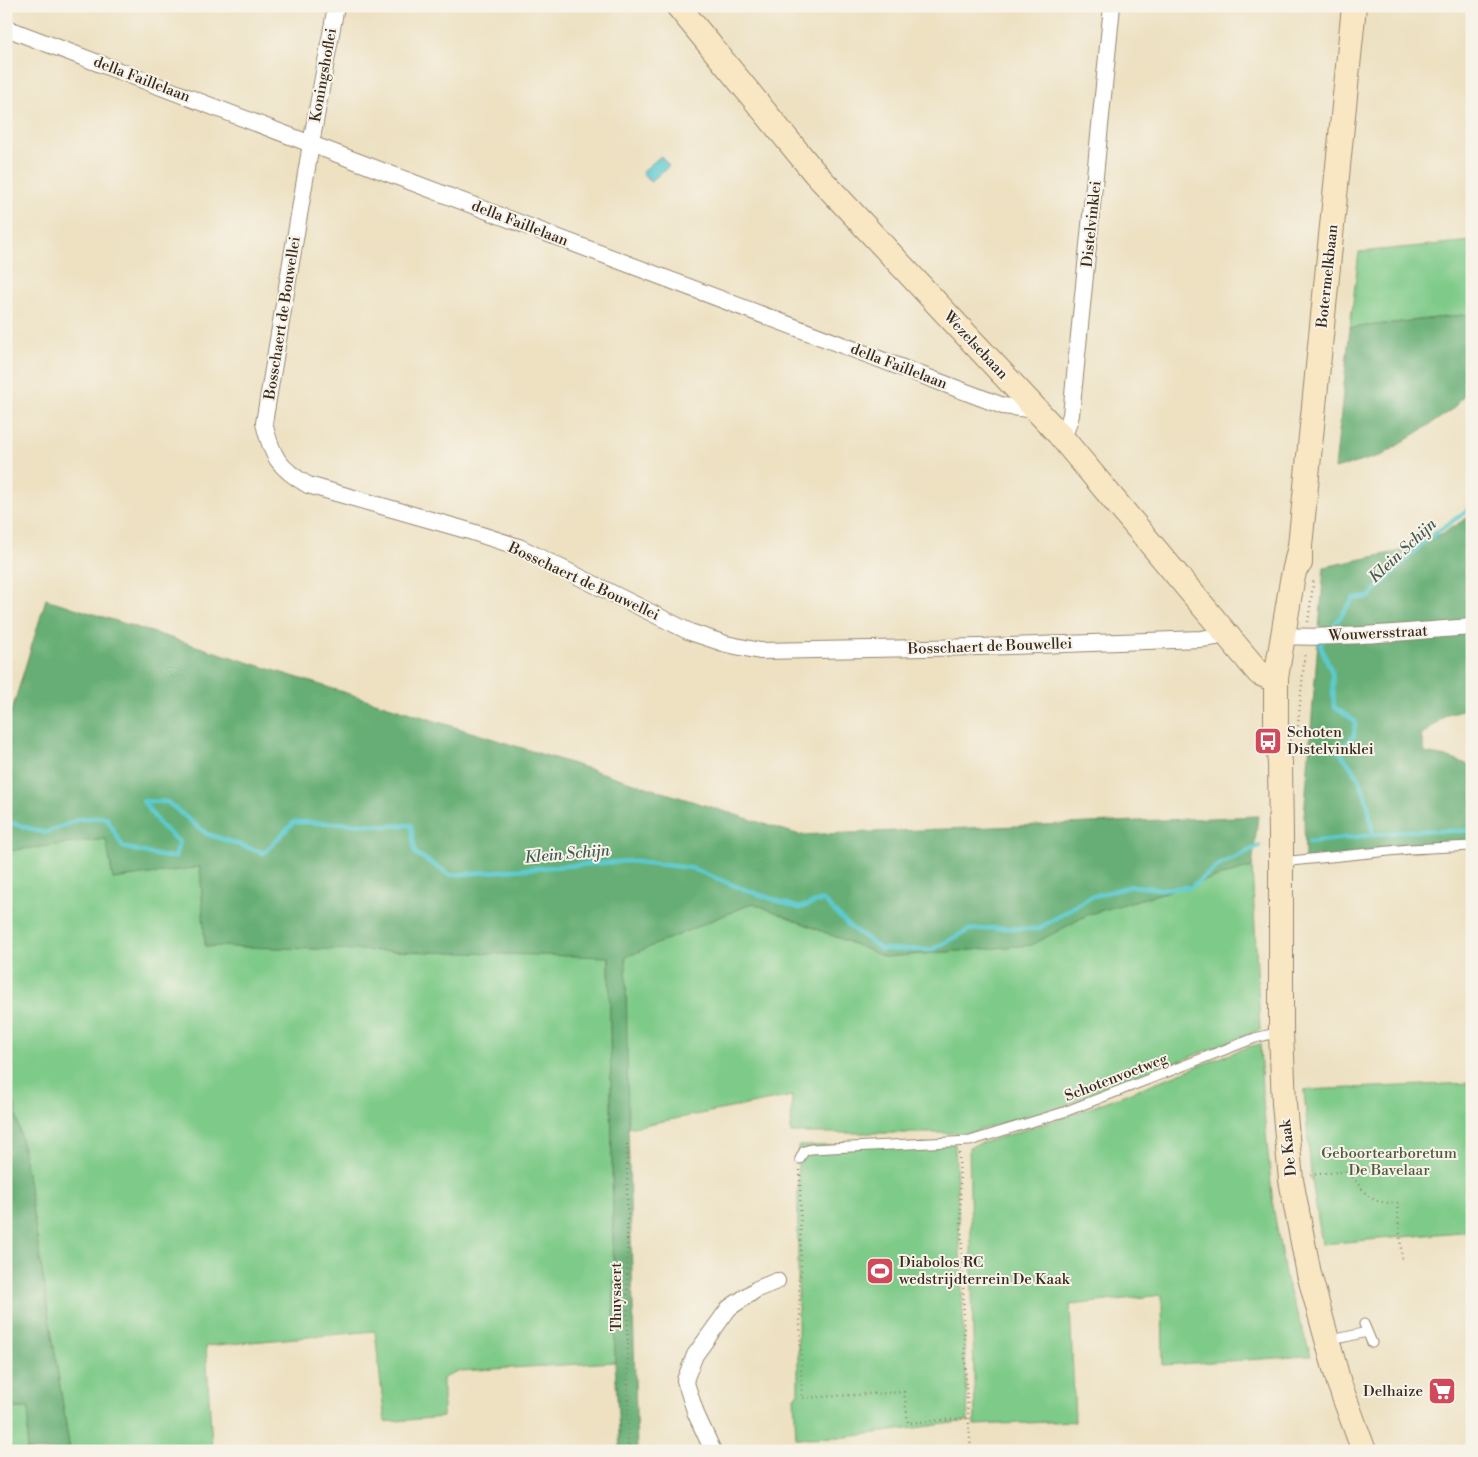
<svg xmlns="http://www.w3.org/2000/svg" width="1478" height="1457" font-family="'Libre Bodoni',serif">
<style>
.green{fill:#7eca88;stroke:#5c7a53}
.forest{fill:#66ae74;stroke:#506c49}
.water{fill:#5dcad0;stroke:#4c7a77}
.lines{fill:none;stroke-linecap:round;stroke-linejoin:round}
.stream{stroke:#5dcad0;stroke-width:4.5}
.lane-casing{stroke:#948670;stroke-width:11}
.street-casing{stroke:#948670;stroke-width:18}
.secondary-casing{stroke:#948670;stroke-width:26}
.path{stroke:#948670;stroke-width:2.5;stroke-dasharray:1 4;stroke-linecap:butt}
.lane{stroke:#fff;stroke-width:9}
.street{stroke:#fff;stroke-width:16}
.secondary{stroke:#f9e7c3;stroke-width:24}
.labels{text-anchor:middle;stroke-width:4;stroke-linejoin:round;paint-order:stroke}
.street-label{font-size:15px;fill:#3b2a1e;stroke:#f7f3e8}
.poi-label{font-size:15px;fill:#3b2a1e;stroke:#f7f3e8;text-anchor:start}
.park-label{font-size:15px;fill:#4f5a3e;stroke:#f7f3e8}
.water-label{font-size:16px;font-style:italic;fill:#455a53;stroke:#f7f3e8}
</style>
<rect width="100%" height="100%" fill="#f7f3e8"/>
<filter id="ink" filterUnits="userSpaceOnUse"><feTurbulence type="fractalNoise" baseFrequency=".02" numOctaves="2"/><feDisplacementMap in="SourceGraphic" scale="10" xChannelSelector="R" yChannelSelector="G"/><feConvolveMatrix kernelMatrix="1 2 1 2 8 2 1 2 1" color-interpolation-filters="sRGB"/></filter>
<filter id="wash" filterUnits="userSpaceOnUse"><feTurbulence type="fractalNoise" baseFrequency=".0096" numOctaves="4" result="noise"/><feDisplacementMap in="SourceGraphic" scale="20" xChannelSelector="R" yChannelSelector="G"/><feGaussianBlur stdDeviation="1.12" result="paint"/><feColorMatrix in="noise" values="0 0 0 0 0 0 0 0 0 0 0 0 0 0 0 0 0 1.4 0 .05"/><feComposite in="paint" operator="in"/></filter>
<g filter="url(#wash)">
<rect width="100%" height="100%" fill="#ede1c2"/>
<path class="green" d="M1472,241v73l-122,14 9,-76z
M107,839l6,40 87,-12 6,79 403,10 6,406 -155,9 -17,7v39l-58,5 -10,-91 -169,15 6,101 -40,4h-102l-46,-296 -18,-95v-209z
M1252,867l8,163 -196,76 -95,27h-178l1,-37 -164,32 -3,-171 128,-54 132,54 146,-12 58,-31z
M1260,1044l2,46 11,116 13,74 25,76 -148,9 -1,-70 -92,10 5,116 -100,4 -6,-278 97,-30 182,-70z
M1472,1083v148l-150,13 -11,-69 -7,-85z
M955,1144l13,277 -122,16 -50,1 -2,-42 4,-1v-249z
M6,1408h23l-2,43h-21z"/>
<path class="forest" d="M1472,314v73h-2l-18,23 -69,45 -48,14 15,-141z
M1472,515v192l-25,7 -26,22 4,17 21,4 26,9v80l-167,14 -1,-44 20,-249 72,-15 47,-19z
M46,599l754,236 458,-19 -6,51 -163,47 -57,31 -147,12 -132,-54 -127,54 2,171 9,323h-17l-5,-89 -6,-405 -404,-11 -5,-79 -87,12 -7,-40 -100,12v-142l6,1z
M6,1060l18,95 46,296h-43l2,-43h-23z"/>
<path class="water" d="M661,156l8,10 -19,16 -8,-10z"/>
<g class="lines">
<path class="stream" d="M1331,630l22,-31 16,-2 57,-57 46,-33
M6,824l2,-2 37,11 35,-14 26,-2 17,30 37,9 15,1 4,-15 -19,-17 -17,-24 24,1 40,32 57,19 30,-31 69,2 25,2 23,-1 4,28 35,22 179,-14 62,7 52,21 56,19 24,-8 27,27 31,22 50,1 38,-20 25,-2 44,1 52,-32 42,-11 29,3 30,-2 28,-22 40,-19
M1373,835l33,-4h66
M1309,842l64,-7 -5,-30 -9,-27 -20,-27 15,-15 1,-15 -21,-14 -2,-35 -12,-27 3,-4"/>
</g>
</g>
<g filter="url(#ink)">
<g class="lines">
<g class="lane-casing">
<path id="lane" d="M1281,862l128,-13 63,-3
M800,1159l4,-8 7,-2 159,-8 94,-29 191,-74 25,-6
M1364,1324l8,19
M1328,1341l39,-9"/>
</g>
<g class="street-casing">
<path id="street" d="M336,6l-25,138 -47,279c8,33 14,45 44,62l158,45 53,17 171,85 36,12 34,7 220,-4 221,-8 15,-2 9,-4
M6,28l305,116 692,262 33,4
M1063,440l8,-25 41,-409
M1283,636c63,3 126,-5 189,-9
M713,1451l-17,-37 -11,-34 10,-25 34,-47 28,-19 20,-8"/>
</g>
<g class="secondary-casing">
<path id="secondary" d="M678,6l136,166 244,261 201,240 9,4 8,1
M1300,546l-8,35 -16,97v50l4,35 1,73v196l3,72 7,76 18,94 30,109 25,68
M1300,563v-17l54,-540"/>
</g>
<path class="path" d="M1308,622l6,-44
M1297,736l8,-84
M627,1144l1,307
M959,1153l7,233 5,65
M800,1170l1,104 -2,4 3,120 102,-6 4,31 60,-5
M1310,1175l37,-4c19,20 19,33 50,32l5,56"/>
<use href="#lane" class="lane"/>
<use href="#street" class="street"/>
<use href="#secondary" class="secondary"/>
</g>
</g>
<defs>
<g id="bus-square" transform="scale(1.4375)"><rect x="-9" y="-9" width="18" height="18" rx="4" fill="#d1495b" stroke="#f7f3e8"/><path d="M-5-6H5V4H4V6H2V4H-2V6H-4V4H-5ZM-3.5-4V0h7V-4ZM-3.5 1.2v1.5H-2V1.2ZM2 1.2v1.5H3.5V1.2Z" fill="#fff"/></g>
<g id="stadium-square" transform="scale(1.4375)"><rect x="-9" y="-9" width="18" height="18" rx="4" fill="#d1495b" stroke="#f7f3e8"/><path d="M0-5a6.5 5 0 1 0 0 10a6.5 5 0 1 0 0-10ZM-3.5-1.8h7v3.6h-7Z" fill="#fff"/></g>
<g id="supermarket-square" transform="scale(1.4375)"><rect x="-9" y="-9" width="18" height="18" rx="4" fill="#d1495b" stroke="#f7f3e8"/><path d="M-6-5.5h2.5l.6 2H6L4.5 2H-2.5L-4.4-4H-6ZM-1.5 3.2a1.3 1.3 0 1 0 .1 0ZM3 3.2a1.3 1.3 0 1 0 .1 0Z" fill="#fff"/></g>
</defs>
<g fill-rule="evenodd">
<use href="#bus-square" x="1268" y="741"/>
<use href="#stadium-square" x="880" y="1271"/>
<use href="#supermarket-square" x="1442" y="1391"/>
</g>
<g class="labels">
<g class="street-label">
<text transform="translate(323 75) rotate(-80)" y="5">Koningshoflei</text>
<text transform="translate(142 79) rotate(21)" y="5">della Faillelaan</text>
<text transform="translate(520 223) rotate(21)" y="5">della Faillelaan</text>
<text transform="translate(1091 224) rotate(-84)" y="5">Distelvinklei</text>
<text transform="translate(1327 276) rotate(-84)" y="5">Botermelkbaan</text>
<text transform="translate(282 318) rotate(-81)" y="5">Bosschaert de Bouwellei</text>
<text transform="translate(976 345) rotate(47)" y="5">Wezelsebaan</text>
<text transform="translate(899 366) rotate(21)" y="5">della Faillelaan</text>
<text transform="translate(584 581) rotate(25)" y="5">Bosschaert de Bouwellei</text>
<text transform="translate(1378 633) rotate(-3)" y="5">Wouwersstraat</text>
<text transform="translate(990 646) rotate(-2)" y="5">Bosschaert de Bouwellei</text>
<text transform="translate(1116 1077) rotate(-21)" y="5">Schotenvoetweg</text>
<text transform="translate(1288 1148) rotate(-96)" y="5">De Kaak</text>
<text transform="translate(616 1297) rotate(-90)" y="5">Thuysaert</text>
</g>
<g class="poi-label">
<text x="1287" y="737">Schoten<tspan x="1287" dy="17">Distelvinklei</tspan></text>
<text x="899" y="1267">Diabolos RC<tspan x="899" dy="17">wedstrijdterrein De Kaak</tspan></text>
<text x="1423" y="1396" text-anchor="end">Delhaize</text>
</g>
<g class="park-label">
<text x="1389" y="1158">Geboortearboretum<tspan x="1389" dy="17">De Bavelaar</tspan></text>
</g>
<g class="water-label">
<text transform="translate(1402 550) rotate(-43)" y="6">Klein Schijn</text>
<text transform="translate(567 853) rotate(-5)" y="6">Klein Schijn</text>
</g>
</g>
<rect width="1478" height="1457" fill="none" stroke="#f7f3e8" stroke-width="25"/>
</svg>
